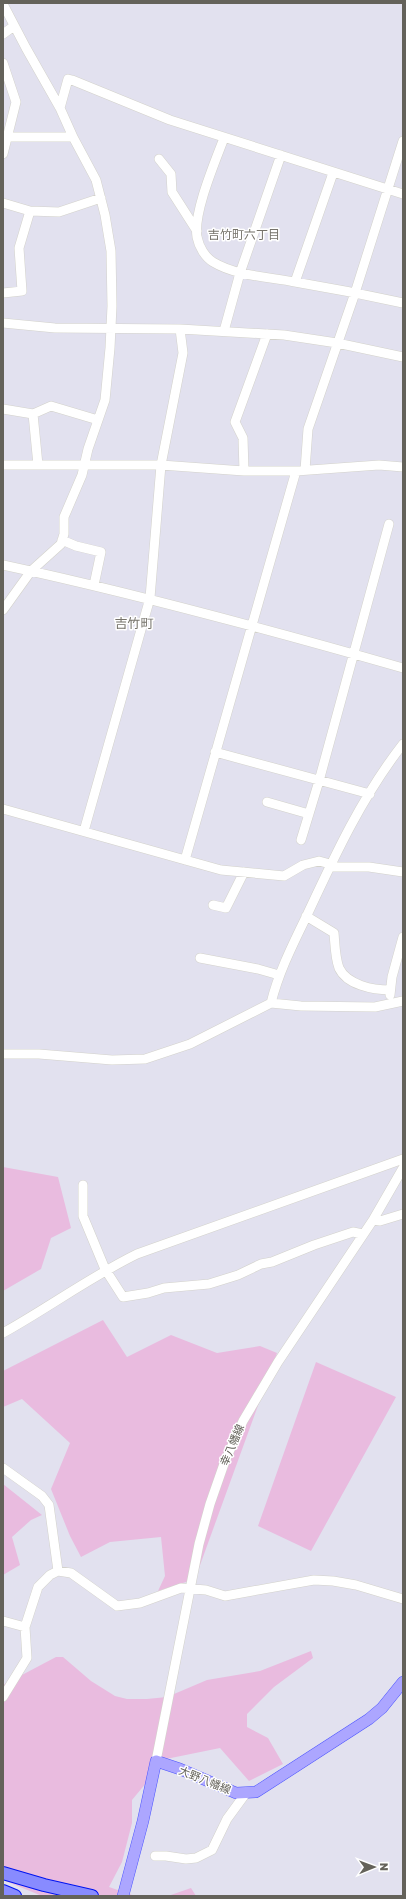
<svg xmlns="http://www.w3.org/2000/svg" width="406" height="1899" font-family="'Golos Text','Noto Sans JP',sans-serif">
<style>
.green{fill:#e9bbdf}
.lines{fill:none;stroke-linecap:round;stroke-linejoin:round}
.minor-casing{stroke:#d3d2cb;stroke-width:10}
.major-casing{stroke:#4a53ff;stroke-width:12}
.highway-casing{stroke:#0014f0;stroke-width:14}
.minor{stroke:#fff;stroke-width:9}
.major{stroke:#aca6ff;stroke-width:11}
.highway{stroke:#888bff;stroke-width:12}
.labels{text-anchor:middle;stroke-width:3;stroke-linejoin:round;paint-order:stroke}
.street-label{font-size:11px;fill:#64625a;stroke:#fff}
.neighbourhood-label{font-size:12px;fill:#76736b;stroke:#fff}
.quarter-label{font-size:13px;fill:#76736b;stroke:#fff}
</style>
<rect width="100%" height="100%" fill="#e2e1ef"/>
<path class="green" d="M3,1167l55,10 13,51 -20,10 -10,31 -38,22z
M103,1320l24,37 44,-22 46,18 43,-7 17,7 -82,226 -37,12 7,-15 -4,-39 -51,5 -29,15 -11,-21 -19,-47 19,-46 -48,-44 -19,8v-36z
M316,1362l80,35 -85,154 -53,-25z
M3,1484l39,31 -11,5 -19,17 8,28 -17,10z
M311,1651l2,7 -39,29 -27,27v13l21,11 15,26 -34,17 -29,-33 -54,11 -34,41v23l-10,39 -13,25 26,9h-93l-39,-16v-195l53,-28h7l28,24 24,15 12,3h20l20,-2 40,-17 53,-9z
M191,1888l5,8h-28z"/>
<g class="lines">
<g class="minor-casing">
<path id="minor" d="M3,4l23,44 34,60 13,29 23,43 9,35 6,36 1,55 -2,42 -5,52 -17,49 -6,26 -18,42v17l-3,10 -30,27 -28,39
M3,34l11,-8
M3,63l13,39 -13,52
M60,108l8,-29 4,1 98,40 233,74
M9,137h64
M224,138c-9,24 -31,75 -27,99 2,10 8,20 16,25 23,14 56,15 82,20 36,6 72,13 108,21
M159,159l12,15 1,18 25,39
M3,203l27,8 29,1 42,-14
M295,282l38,-109
M3,293l19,-2 -3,-43 11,-37
M3,323l52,5 125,1 104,6 53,8 66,14
M224,331l16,-58 41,-118
M3,409l30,5 18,-8 47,14
M33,414l5,51
M3,465h158l83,6h52l83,-6 24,2
M305,470l3,-41 47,-136 48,-152
M244,471l-1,-33 -8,-16 32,-88
M62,540l14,6 25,6 -7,33
M3,565c135,29 267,65 400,103
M215,752l155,42
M267,802l42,12
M3,809l218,61 63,6 19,-11 16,-4 11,3
M84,831l66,-233 11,-133 22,-112 -3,-24
M301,840l18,-59 70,-257
M185,860l111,-389
M329,867h40l34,5
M213,905l13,3 18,-36
M306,916l28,17c1,11 1,24 5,35 8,17 34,22 51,22
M200,958l58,11 21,6
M390,995l2,-18 11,-40
M271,1003c8,-32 23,-61 37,-90 27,-58 55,-118 95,-169
M3,1054h36l73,6 33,-1 45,-15 81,-41 30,3 74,1 28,-6
M83,1185v31l22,53 18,28 25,-4 16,-5 45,-4 29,-9 23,-11 11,-2 42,-17 39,-13 10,2
M373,1220l7,1 23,-7
M3,1333c45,-25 87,-56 134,-79l266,-95
M3,1468l39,28 7,9 9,66
M3,1621l22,6
M3,1697l24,-39 -2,-31 13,-40 12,-12 8,-4 13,2 46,33 23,-3 41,-15 25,2 19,6 89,-16 19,1 23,4 47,14
M156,1761l43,-217 11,-40 15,-43 18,-40 35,-59 95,-142 30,-52
M155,1856h11l20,3 10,-1 16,-8 15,-31 19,-26"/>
</g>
<g class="major-casing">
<path id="major" d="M123,1896l20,-75 13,-60 24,8 56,24 20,-1 113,-73 13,-11 21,-26"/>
</g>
<g class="highway-casing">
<path id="highway" d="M3,1873l41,12 48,11
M3,1891l12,5"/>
</g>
<use href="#minor" class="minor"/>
<use href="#major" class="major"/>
<use href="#highway" class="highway"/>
</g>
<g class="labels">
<g class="street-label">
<text transform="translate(232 1445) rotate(-67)" y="4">幸八幡線</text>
<text transform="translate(205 1780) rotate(22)" y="4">大野八幡線</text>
</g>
<g class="neighbourhood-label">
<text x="244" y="239">吉竹町六丁目</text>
</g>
<g class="quarter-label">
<text x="134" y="628">吉竹町</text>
</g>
</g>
<rect width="406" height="1899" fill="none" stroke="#64625a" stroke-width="8"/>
<g transform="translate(374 1867) rotate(89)" stroke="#ffffff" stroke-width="3" paint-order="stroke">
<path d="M0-3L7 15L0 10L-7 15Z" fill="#64625a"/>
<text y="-6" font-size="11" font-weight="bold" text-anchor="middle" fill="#64625a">N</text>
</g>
</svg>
